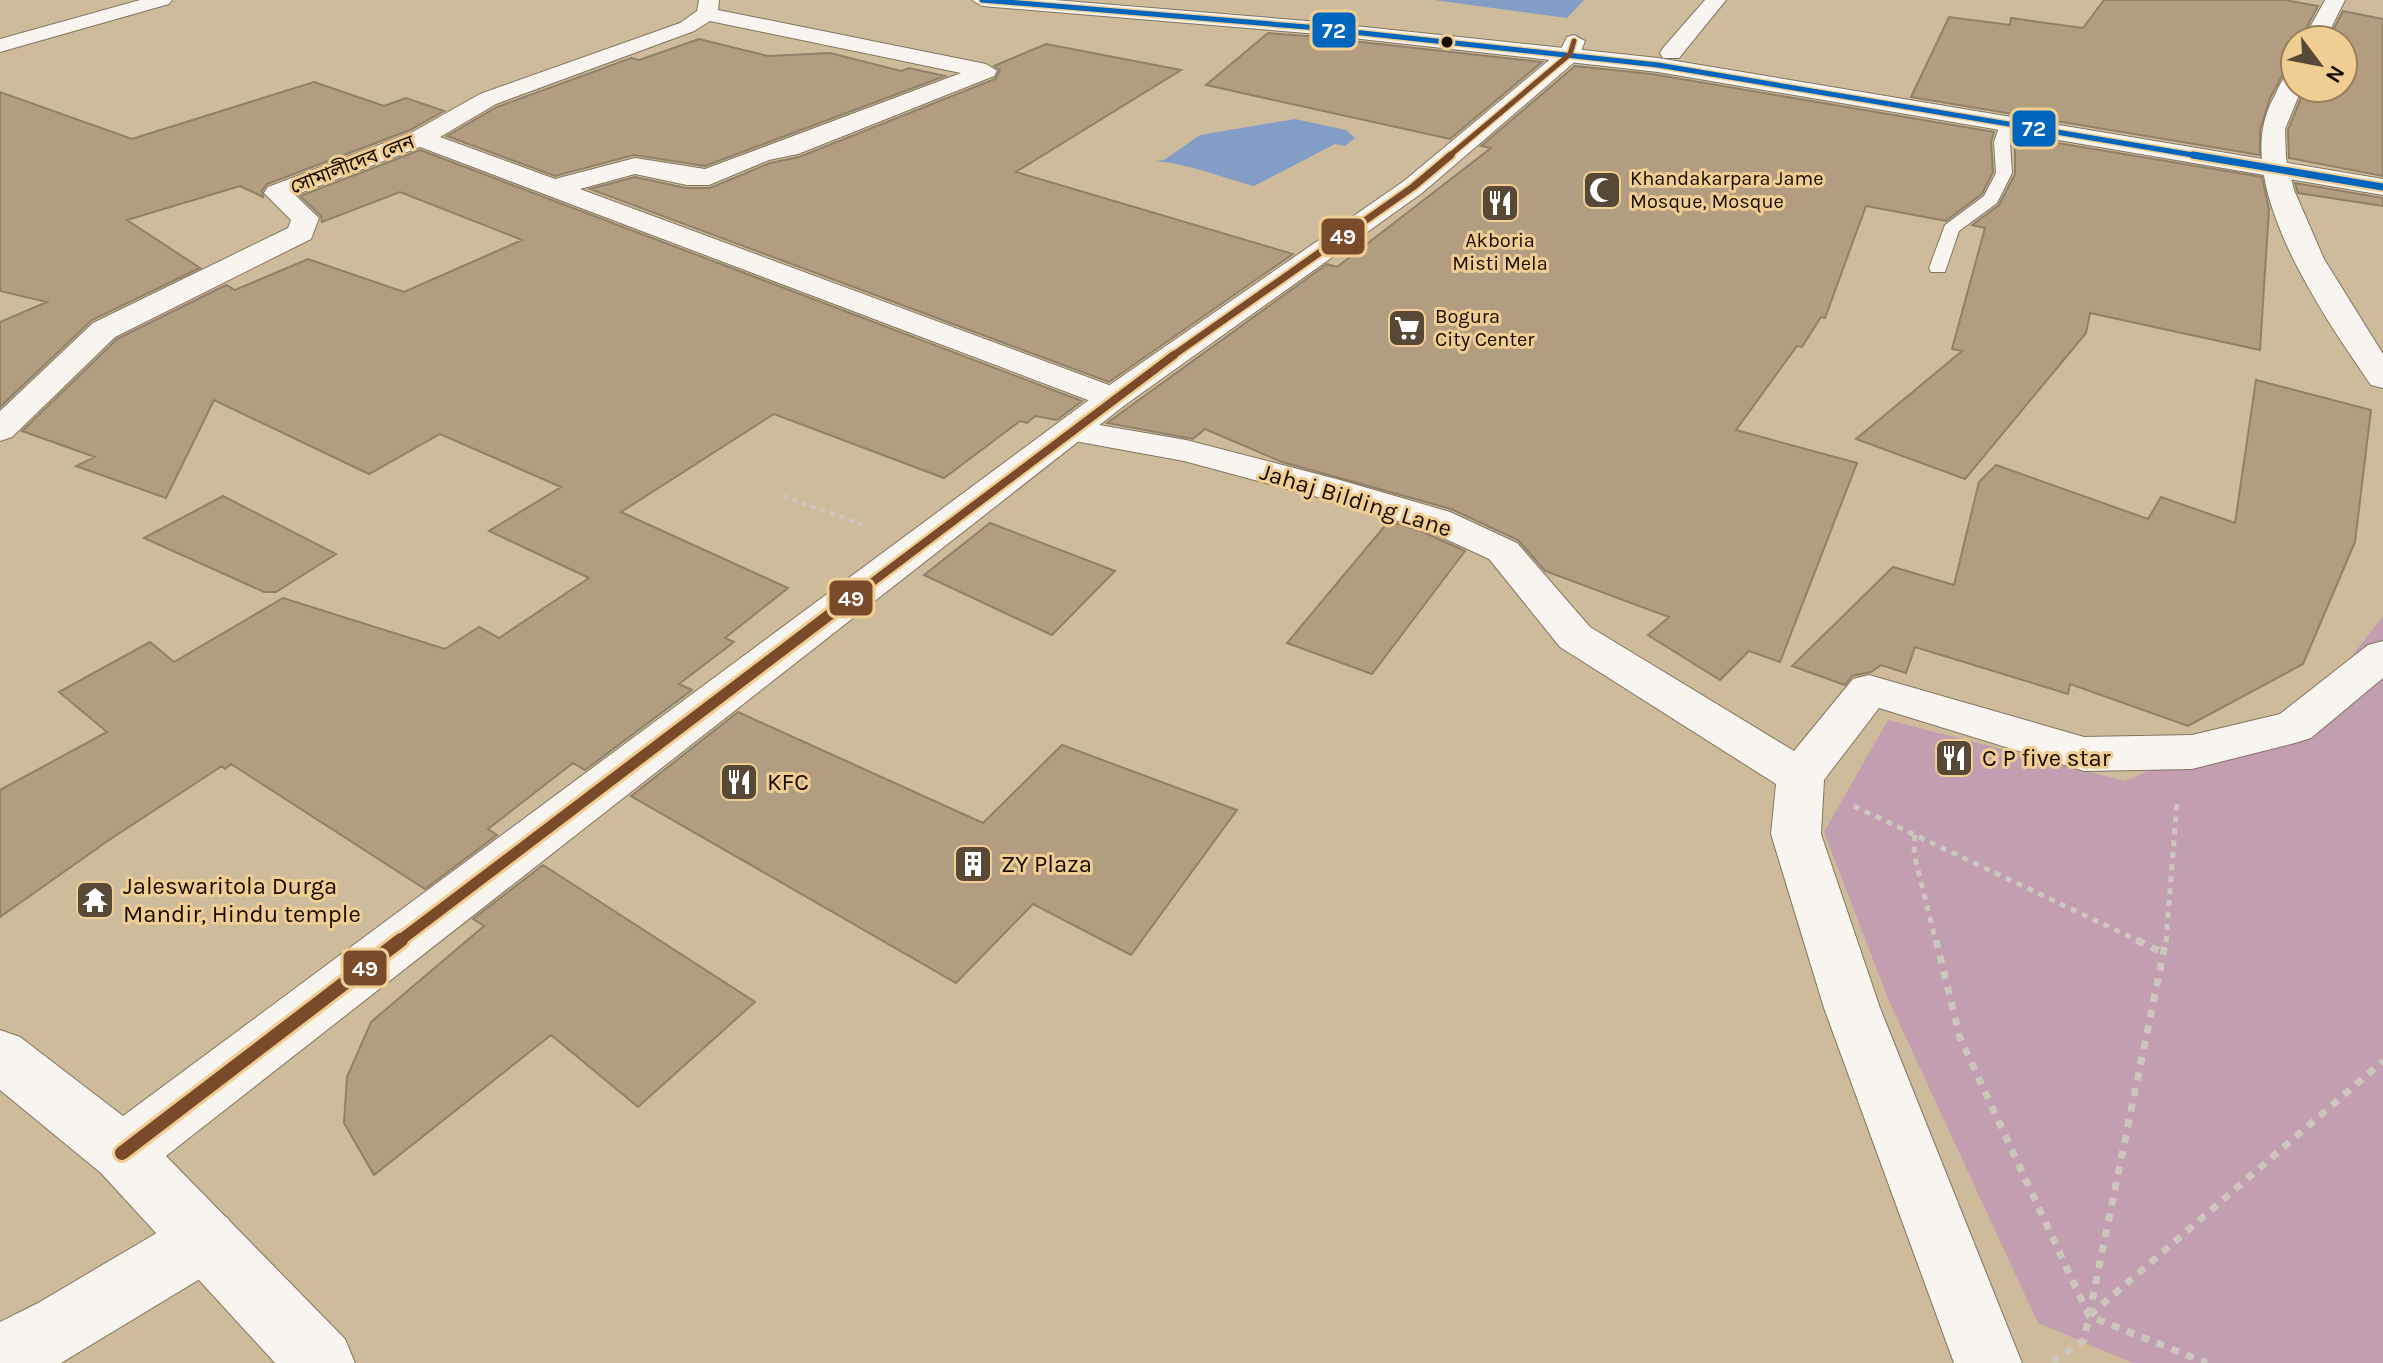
<svg xmlns="http://www.w3.org/2000/svg" width="2383" height="1363" font-family="Karla,'Noto Sans Bengali',sans-serif">
<style>
.green{fill:#c19eb0}
.water{fill:#849dc7}
.building{fill:#b39d81;stroke:#918069;stroke-width:2}
.lines{fill:none;stroke-linecap:round;stroke-linejoin:round}
.lane-casing{stroke:#82755e;stroke-width:2}
.street-casing{stroke:#82755e;stroke-width:2}
.secondary-casing{stroke:#82755e;stroke-width:2}
.highway-casing{stroke:#82755e;stroke-width:2}
.path-far2{stroke:#ccc6bc;stroke-width:4;stroke-dasharray:5 5;stroke-linecap:butt}
.path-far1{stroke:#ccc6bc;stroke-width:5;stroke-dasharray:6 6;stroke-linecap:butt}
.path{stroke:#ccc6bc;stroke-width:7;stroke-dasharray:8 8;stroke-linecap:butt}
.lane{fill:#f8f5f0;fill-rule:evenodd}
.street{fill:#f8f5f0;fill-rule:evenodd}
.secondary{fill:#f8f5f0;fill-rule:evenodd}
.highway{fill:#f8f5f0;fill-rule:evenodd}
.bus-1-far1-casing{stroke:#f0ce93;stroke-width:8}
.bus-1-casing{stroke:#f0ce93;stroke-width:11}
.bus-2-far4-casing{stroke:#f0ce93;stroke-width:8}
.bus-2-far3-casing{stroke:#f0ce93;stroke-width:11}
.bus-2-far2-casing{stroke:#f0ce93;stroke-width:13}
.bus-2-far1-casing{stroke:#f0ce93;stroke-width:17}
.bus-2-casing{stroke:#f0ce93;stroke-width:20}
.bus-1-far1{stroke:#0065bd;stroke-width:5}
.bus-1{stroke:#0065bd;stroke-width:7}
.bus-2-far4{stroke:#7a4b2a;stroke-width:5}
.bus-2-far3{stroke:#7a4b2a;stroke-width:7}
.bus-2-far2{stroke:#7a4b2a;stroke-width:8}
.bus-2-far1{stroke:#7a4b2a;stroke-width:11}
.bus-2{stroke:#7a4b2a;stroke-width:14}
.bus-dot{fill:#170b00;stroke:#f0ce93;stroke-width:3}
.labels{text-anchor:middle;stroke-width:6;stroke-linejoin:round;paint-order:stroke}
.far-street-label{font-size:20px;fill:#170b00;stroke:#f0ce93}
.far-poi-label{font-size:20px;fill:#170b00;stroke:#f0ce93;text-anchor:start}
.street-label{font-size:24px;fill:#170b00;stroke:#f0ce93}
.poi-label{font-size:24px;fill:#170b00;stroke:#f0ce93;text-anchor:start}
.line-badge{stroke:#f0ce93;stroke-width:3}
.badge-label{font-size:22px;text-anchor:middle;font-weight:bold;fill:#fff}
</style>
<rect width="100%" height="100%" fill="#cebb9b"/>
<path class="green" d="M2383,616v747h-250l-95,-40 -149,-322 -65,-169 64,-112 237,61 196,-85z"/>
<path class="water" d="M1434,0h150l-17,18z
M1295,119l51,11 9,8 -10,8 -10,-2 -81,42c-34,-9 -64,-22 -99,-25l9,-1 36,-25z"/>
<path class="building" d="M2104,0h181l33,6 -18,34h-5v28l-13,8 -12,22 -10,33v24l-349,-58 38,-80 61,8 1,-7 72,10z
M2343,11l40,8v157l-94,-18 -1,-28 17,-42h38v-48h-15z
M1268,33l39,3 235,26 -92,77 -244,-54z
M699,39l69,17 62,-3 71,18 8,-3 36,8 -240,90 -71,-11 -79,21 -108,-40 50,-29 134,-49 8,2z
M1046,44l135,26 -165,102 277,82 -184,128 -519,-193 45,-12 51,11h24l60,-25 29,-6 196,-78 5,-9 -6,-4z
M1575,66l77,8 342,58 -3,10 2,30 -11,22 -36,27 -80,-15 -41,112 -4,-1 -19,30 -5,-1 -61,84 121,33 -77,199 -31,-11 -29,29 -72,-45 21,-18 -124,-46 -27,-31 -67,-31 -169,-47 -77,-33 -12,10 -86,-16 220,-159 10,3 154,-119 -10,-2z
M314,82l70,24 22,-8 38,13 -34,19 -143,54 -5,7 1,6 -23,-11 -113,34 73,48 -108,52 -92,87v-85l47,-20 -47,-11v-199l132,47z
M2015,136l247,41 7,32 -9,141 -170,-37 -4,20 -121,146 -109,-40 106,-88 -10,-2 33,-121 -13,-3 27,-20 16,-31z
M420,150l662,251 -25,19 -22,-4 -8,7 -7,-2 -76,57 -170,-64 -153,98 167,76 -63,50 9,4 -55,42 13,6 -107,80 -12,-7 -85,66 9,6 -72,54 -194,-125 -6,5 -3,-3 -113,74 -109,77v-127l107,-58 -48,-40 91,-50 24,20 109,-64 162,51 34,-22 20,11 90,-60 -100,-47 72,-44 -121,-53 -71,40 -155,-74 -48,98 -90,-32 19,-9 -73,-26 95,-92 109,-54 9,5 73,-31 96,33 118,-52 -122,-48 -78,30 -1,-6 -21,-20z
M2295,183l88,15v8l-85,-13z
M2256,380l115,30 -16,132 -52,122 -115,62 -118,-42 -2,10 -153,-47 -9,26 -25,-8 -10,7 -19,4 -7,9 -53,-19 101,-99 61,18 25,-103 17,-17 152,54 13,-22 74,26z
M223,496l113,58 -60,38h-12l-120,-54z
M1389,521l32,10 44,20 -93,123 -85,-31z
M990,523l125,48 -63,64 -128,-60z
M738,712l245,111 79,-78 175,65 -106,145 -98,-51 -77,79 -325,-187z
M543,865l212,137 -117,105 -87,-72 -177,140 -30,-52 3,-46 24,-55 113,-96 -11,-7z"/>
<g class="lines">
<g class="lane-casing">
<path id="lane" d="M2001,122l13,3 -4,17 2,31 -15,30 -38,28 -14,41h-14l-2,-4 16,-43 39,-29 12,-23 -2,-31z"/>
</g>
<g class="street-casing">
<path id="street" d="M699,0h20l-1,10 268,54 11,7 -3,5 -196,78 -29,6 -60,25h-22l-52,-11 -55,15 545,202 5,7 -5,7 -12,3 -12,-3 -681,-258 -125,48 24,23 -8,21 -196,98 -103,100 -12,4v-30l93,-88 195,-95 3,-8 -27,-27 4,-6 143,-54 69,-39 200,-71 17,-12zM710,21l251,52 -256,96 -70,-11 -80,21 -115,-42 56,-33 198,-73z
M2325,0h20l-20,40h-22z
M2295,71v17h7l-17,41 1,29 8,32 30,69 59,95v34l-12,-3c-46,-67 -143,-204 -98,-286 6,-11 9,-25 22,-28z
M1070,420l116,20 154,40 110,32 67,31 73,84 204,124 59,-72 16,-4 215,62 108,-2 88,-21 88,-69 15,-4v37l-72,60 -16,5 -103,26 -108,2 -205,-63 -55,72 -3,54 59,174 142,355h-68l-130,-355 -53,-174 5,-50 -216,-137 -71,-88 -67,-31 -108,-32 -130,-35 -126,-23 -6,-7 6,-7z
M205,1208l23,10 9,22 -9,22 -167,101h-61v-41l38,-19 144,-85z"/>
</g>
<g class="secondary-casing">
<path id="secondary" d="M140,0h32l-3,4 -169,48v-13z
M1705,0h21l-47,58h-16l-3,-5 3,-5z
M1574,35l11,6 -7,18 -156,134 -297,212 -959,751 179,183 10,24h-80l-174,-190 -101,-83v-60l20,7 103,79 978,-725 303,-210 156,-130 7,-14z"/>
</g>
<g class="highway-casing">
<path id="highway" d="M972,0h82l253,21 351,37 725,121v16l-725,-123 -351,-39 -325,-27z"/>
</g>
<path class="path-far2" d="M783,496l83,30"/>
<path class="path-far1" d="M1854,806l287,136
M1915,835l-1,19 22,88
M2166,942l11,-140"/>
<path class="path" d="M1936,940l24,98 129,278 118,47
M2137,940l28,14
M2090,1315l293,-254
M2052,1362l32,-22 82,-400"/>
<use href="#lane" class="lane"/>
<use href="#street" class="street"/>
<use href="#secondary" class="secondary"/>
<use href="#highway" class="highway"/>
<g class="bus-1-far1-casing">
<path id="bus-1-far1" d="M982,0l325,27 351,38 547,92"/>
</g>
<g class="bus-1-casing">
<path id="bus-1" d="M2193,155l190,32"/>
</g>
<g class="bus-2-far4-casing">
<path id="bus-2-far4" d="M1448,157l122,-103 4,-13"/>
</g>
<g class="bus-2-far3-casing">
<path id="bus-2-far3" d="M1171,357l242,-170 38,-32"/>
</g>
<g class="bus-2-far2-casing">
<path id="bus-2-far2" d="M830,614l344,-259"/>
</g>
<g class="bus-2-far1-casing">
<path id="bus-2-far1" d="M398,942l435,-330"/>
</g>
<g class="bus-2-casing">
<path id="bus-2" d="M122,1153l279,-213"/>
</g>
<use href="#bus-1-far1" class="bus-1-far1"/>
<use href="#bus-1" class="bus-1"/>
<use href="#bus-2-far4" class="bus-2-far4"/>
<use href="#bus-2-far3" class="bus-2-far3"/>
<use href="#bus-2-far2" class="bus-2-far2"/>
<use href="#bus-2-far1" class="bus-2-far1"/>
<use href="#bus-2" class="bus-2"/>
</g>
<defs>
<g id="mosque-square" transform="scale(2)"><rect x="-9" y="-9" width="18" height="18" rx="4" fill="#574936" stroke="#f0ce93"/><path d="M3.5-4.9A6 6 0 1 0 3.5 4.9A5 5 0 1 1 3.5-4.9Z" fill="#fff"/></g>
<g id="restaurant-square" transform="scale(2)"><rect x="-9" y="-9" width="18" height="18" rx="4" fill="#574936" stroke="#f0ce93"/><path d="M-5-6h1v4h1v-4h1v4h1v-4h1v5L-1.5 .5V6h-2V.5L-5-1ZM5-6V6H3V1.5H1.5Q1.5-4 5-6Z" fill="#fff"/></g>
<g id="supermarket-square" transform="scale(2)"><rect x="-9" y="-9" width="18" height="18" rx="4" fill="#574936" stroke="#f0ce93"/><path d="M-6-5.5h2.5l.6 2H6L4.5 2H-2.5L-4.4-4H-6ZM-1.5 3.2a1.3 1.3 0 1 0 .1 0ZM3 3.2a1.3 1.3 0 1 0 .1 0Z" fill="#fff"/></g>
<g id="building-square" transform="scale(2)"><rect x="-9" y="-9" width="18" height="18" rx="4" fill="#574936" stroke="#f0ce93"/><path d="M-4-6H4V6H1V3H-1V6H-4ZM-2.5-4.3h1.7v1.8h-1.7ZM.8-4.3h1.7v1.8H.8ZM-2.5-1h1.7V.8h-1.7ZM.8-1h1.7V.8H.8Z" fill="#fff"/></g>
<g id="temple-square" transform="scale(2)"><rect x="-9" y="-9" width="18" height="18" rx="4" fill="#574936" stroke="#f0ce93"/><path d="M0-6L5-2H3V0L6.5 2.5H4V6H1.5V3h-3V6H-4V2.5H-6.5L-3 0V-2H-5Z" fill="#fff"/></g>
</defs>
<g fill-rule="evenodd">
<use href="#mosque-square" x="1602" y="190"/>
<use href="#restaurant-square" x="1500" y="203"/>
<use href="#supermarket-square" x="1407" y="328"/>
<use href="#restaurant-square" x="1954" y="758"/>
<use href="#restaurant-square" x="739" y="782"/>
<use href="#building-square" x="973" y="864"/>
<use href="#temple-square" x="95" y="900"/>
</g>
<circle class="bus-dot" cx="1447" cy="42" r="7"/>
<g class="labels">
<g class="far-street-label">
<text transform="translate(352 164) rotate(-21)" y="7">সোমালীদেব লেন</text>
</g>
<g class="far-poi-label">
<text x="1630" y="185">Khandakarpara Jame<tspan x="1630" dy="23">Mosque, Mosque</tspan></text>
<text x="1500" y="247" text-anchor="middle">Akboria<tspan x="1500" dy="23">Misti Mela</tspan></text>
<text x="1435" y="323">Bogura<tspan x="1435" dy="23">City Center</tspan></text>
</g>
<g class="street-label">
<text transform="translate(1356 500) rotate(17)" y="8">Jahaj Bilding Lane</text>
</g>
<g class="poi-label">
<text x="1982" y="766">C P five star</text>
<text x="767" y="790">KFC</text>
<text x="1001" y="872">ZY Plaza</text>
<text x="123" y="894">Jaleswaritola Durga<tspan x="123" dy="28">Mandir, Hindu temple</tspan></text>
</g>
</g>
<g class="line-badge">
<rect x="1311" y="11" width="46" height="38" rx="8" fill="#0065bd"/>
<rect x="2011" y="109" width="46" height="39" rx="8" fill="#0065bd"/>
<rect x="1320" y="217" width="46" height="39" rx="8" fill="#7a4b2a"/>
<rect x="828" y="579" width="46" height="38" rx="8" fill="#7a4b2a"/>
<rect x="342" y="949" width="46" height="38" rx="8" fill="#7a4b2a"/>
</g>
<g class="badge-label">
<text x="1334" y="38">72</text>
<text x="2034" y="136">72</text>
<text x="1343" y="244">49</text>
<text x="851" y="606">49</text>
<text x="365" y="976">49</text>
</g>
<g transform="translate(2319 64) rotate(122)"><circle r="38" fill="#f0ce93" stroke="#998058" stroke-width="2"/>
<path d="M0-6L14 30L0 20L-14 30Z" fill="#574936"/>
<text y="-12" font-size="22" font-weight="bold" text-anchor="middle" fill="#170b00">N</text>
</g>
</svg>
